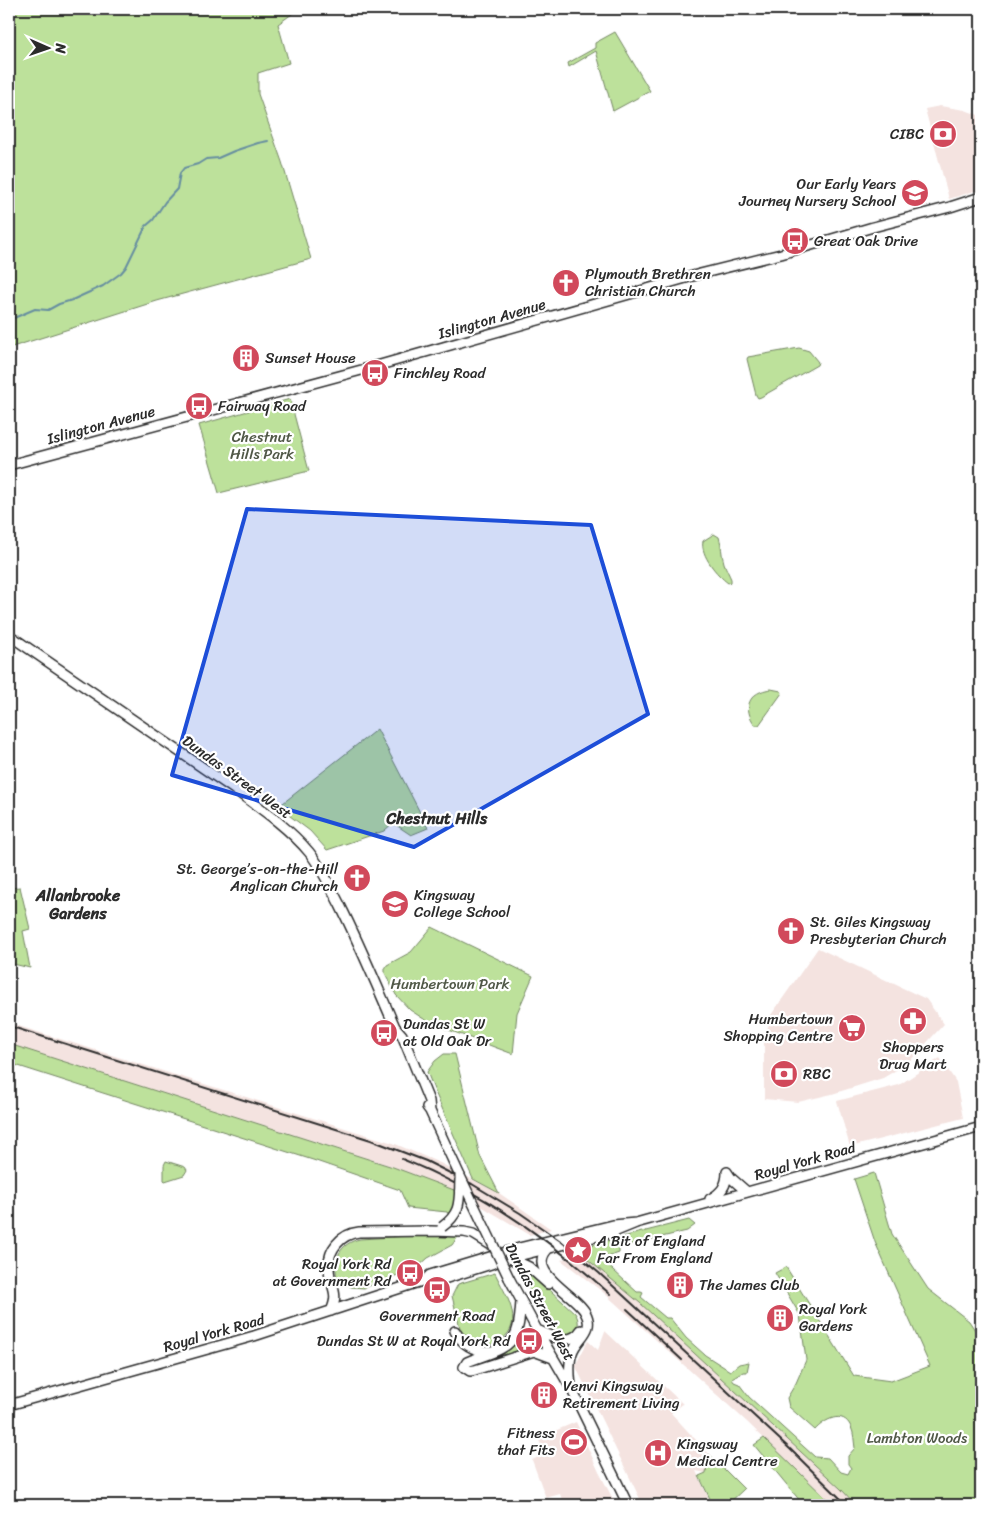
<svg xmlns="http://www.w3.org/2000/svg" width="990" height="1514" font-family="Sriracha,sans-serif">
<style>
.built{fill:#f4e3e0}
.green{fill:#bde19b;stroke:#748663}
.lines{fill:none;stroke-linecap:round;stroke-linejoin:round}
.stream{stroke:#668ea0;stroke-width:2}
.secondary-casing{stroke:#2b2b2b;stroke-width:12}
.secondary{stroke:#fff;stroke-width:9}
.rail{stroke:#2b2b2b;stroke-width:2}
.secondary-bridge-casing{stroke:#2b2b2b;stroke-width:12;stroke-linecap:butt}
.secondary-bridge{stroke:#fff;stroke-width:9}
.marked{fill:#1d4ed8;fill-opacity:0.2;stroke:#1d4ed8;stroke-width:4;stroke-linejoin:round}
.labels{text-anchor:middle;stroke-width:4.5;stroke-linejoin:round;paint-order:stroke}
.poi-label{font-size:15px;fill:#2b2b2b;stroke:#fff;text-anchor:start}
.street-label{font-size:15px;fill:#2b2b2b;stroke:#fff}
.park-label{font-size:15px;fill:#505847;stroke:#fff}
.neighbourhood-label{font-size:16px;font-weight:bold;fill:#2b2b2b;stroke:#fff}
</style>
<rect width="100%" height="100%" fill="#fff"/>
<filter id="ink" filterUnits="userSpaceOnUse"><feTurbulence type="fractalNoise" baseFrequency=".02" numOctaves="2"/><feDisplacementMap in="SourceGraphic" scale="10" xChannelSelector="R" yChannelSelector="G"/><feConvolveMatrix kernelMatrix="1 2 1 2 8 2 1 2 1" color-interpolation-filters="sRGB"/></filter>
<g filter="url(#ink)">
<path class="built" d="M940,106l25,4 16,6v73l-32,10 -24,-90z
M818,948l108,51 18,25 -36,39 -25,15 -51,16 -34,8 -34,-3v-58l7,-26z
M9,1023l384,120 47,20 59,30 52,36 -21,6 -76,-45 -60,-23 -385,-123z
M940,1058l16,24 7,36 -113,29 -13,-46 62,-16z
M581,1253l59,50 201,186 15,16h-23l-86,-83 -143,-129 -43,-33z
M605,1331l78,73 -12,9 38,41 -3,19 -10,-2 16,34h-69l-67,-138v-3l12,-23 10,9z
M576,1422l23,50 17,33h-52l-4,-11 -14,4 -14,-38 13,-6 -7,-16z"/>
<path class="green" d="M9,9h290l-21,15 11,39 -31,10v21l24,68 29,97 -154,42 -148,47z
M615,32l35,59 -37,20 -17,-60 -27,16 -1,-4 27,-15v-5z
M799,348l10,3 9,11 -1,3 -56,32 -3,1 -2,-3 -9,-36 1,-2z
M290,399l19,72 -90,22 -20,-68z
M714,534l5,3c3,8 2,17 5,26 2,6 5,11 7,16v3l-3,1c-11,-8 -28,-28 -25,-42z
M771,689l10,2 1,2 -23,32h-4c-13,-18 -6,-33 16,-36z
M377,729l51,99 -17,7 -18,-12 -9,8 -57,19 -17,-19 -32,-24z
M20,887l10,42 -7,2 7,37 -21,-5v-75z
M432,927l101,49 -16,37 -4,41 -83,-31 -20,-13 -14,-15 -11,-22v-4l2,-4 24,-13z
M9,1044l384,123 61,23 2,12 -6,14 -3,-4 -39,-4 -8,-18 -84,-29 -307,-98z
M444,1054h11l25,102 19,37 -26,-14 -38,-87 -8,-20 8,-11z
M166,1161l19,6 2,3 -3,5 -19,6 -1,-1v-15z
M874,1173l18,61 36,55 41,32 12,18v166h-125l-15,-16 -201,-186 -65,-54 114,-29 6,5 -8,6 -68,16v6l-17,6v1l35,32h4l2,1 -2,4 25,21h4l16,20 19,17 25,16 9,-7 10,-2 -2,10h-4l-11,7 2,3 5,2 10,13 66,60 13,1 13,14 7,2 3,-6 -3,-4v-8l7,-8c-1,-6 -1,-15 -4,-21 -8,-18 -27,-7 -36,3l-26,-23 -2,-9 9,-15 10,-23 -6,-45 -25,-42 11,-6 68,109 37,5 39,-15 -55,-124 -21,-63z
M442,1234h18l-8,11 -24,13 -10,9 -54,21 -13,-1 -14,-9c-4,-19 3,-35 23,-39z
M515,1266l13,4 47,43c11,17 -9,30 -22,16z
M495,1273c10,21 31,49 6,67 -7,6 -18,7 -27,3v-3l-13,-8 -9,-36 6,-12z
M522,1329l9,20 -56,19 -3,-5 35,-13 9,-9z
M764,1438l69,67h-26l-6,-3 -47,-57z
M709,1454l35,35 -17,16h-14l-14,-29 7,-3z"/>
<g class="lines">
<path class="stream" d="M9,320l26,-11 13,1 11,-6 13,-4 31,-14 18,-13 5,-6 20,-41 7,-6 12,-18 12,-13 3,-16 4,-5 14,-4 8,-5 12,-1 16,-7 24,-8 10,-2"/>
<g class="secondary-casing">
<path id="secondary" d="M9,465l371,-100 320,-91 81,-20 92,-27 77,-20 31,-10
M9,635l225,154c26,19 54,38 75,63 13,16 22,36 31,53 20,40 37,81 55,122l7,8 27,66 1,10
M427,1107l3,4 30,65
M727,1172l4,6 16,14
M710,1199c11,-6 17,-13 17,-27
M550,1247c-28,24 26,47 35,65 11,19 -8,25 -13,41 -4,11 -2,23 -1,34
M510,1258l19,9 19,17
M509,1278l28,52 35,60 56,115
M425,1280l6,3 79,-25 104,-26 22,-9 345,-96
M521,1302c-1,10 -1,22 -5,31 -7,18 -33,22 -49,29l-3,5 6,4 5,-1 59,-19 19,7
M331,1311c9,-19 -1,-24 -2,-42 -2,-19 12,-35 30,-37l72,-1 33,1 9,2 21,13
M537,1330c14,6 34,17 44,0
M455,1331c8,14 20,21 36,20
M9,1405l245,-69 171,-56 5,-5 93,-28 90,-22 23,-2"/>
</g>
<use href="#secondary" class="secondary"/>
<path class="rail" d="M9,1026l362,114 55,21 46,23 48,29 42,29 37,31 191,176 57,56
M402,1159c78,31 146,79 208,135
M627,1309l55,51"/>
<g class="secondary-bridge-casing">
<path id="secondary-bridge" d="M460,1176l49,102
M442,1227c20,-15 17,-26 18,-48"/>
</g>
<use href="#secondary-bridge" class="secondary-bridge"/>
</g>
</g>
<path class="marked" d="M247,509l344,16 57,189 -234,133 -242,-72z"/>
<defs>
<g id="bank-disc" transform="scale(1.4375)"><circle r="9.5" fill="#d1495b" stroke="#fff"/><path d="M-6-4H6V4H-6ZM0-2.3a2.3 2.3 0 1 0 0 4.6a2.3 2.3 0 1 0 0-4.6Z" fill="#fff"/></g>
<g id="school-disc" transform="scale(1.4375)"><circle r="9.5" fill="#d1495b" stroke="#fff"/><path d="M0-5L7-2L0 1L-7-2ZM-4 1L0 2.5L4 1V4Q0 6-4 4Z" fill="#fff"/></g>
<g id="bus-disc" transform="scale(1.4375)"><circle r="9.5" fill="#d1495b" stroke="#fff"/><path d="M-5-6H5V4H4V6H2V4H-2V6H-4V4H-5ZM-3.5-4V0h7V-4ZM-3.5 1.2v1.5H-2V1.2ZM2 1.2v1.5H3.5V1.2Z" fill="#fff"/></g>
<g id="church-disc" transform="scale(1.4375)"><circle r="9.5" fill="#d1495b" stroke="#fff"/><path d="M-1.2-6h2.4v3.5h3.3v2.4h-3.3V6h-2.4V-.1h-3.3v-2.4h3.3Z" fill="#fff"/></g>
<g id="building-disc" transform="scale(1.4375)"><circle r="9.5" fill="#d1495b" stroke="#fff"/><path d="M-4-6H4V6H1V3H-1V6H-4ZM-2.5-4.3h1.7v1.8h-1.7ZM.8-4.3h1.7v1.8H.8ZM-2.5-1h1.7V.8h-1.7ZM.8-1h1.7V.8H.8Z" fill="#fff"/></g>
<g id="pharmacy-disc" transform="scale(1.4375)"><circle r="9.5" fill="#d1495b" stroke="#fff"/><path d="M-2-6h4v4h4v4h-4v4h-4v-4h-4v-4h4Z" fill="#fff"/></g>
<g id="supermarket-disc" transform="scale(1.4375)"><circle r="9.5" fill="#d1495b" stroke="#fff"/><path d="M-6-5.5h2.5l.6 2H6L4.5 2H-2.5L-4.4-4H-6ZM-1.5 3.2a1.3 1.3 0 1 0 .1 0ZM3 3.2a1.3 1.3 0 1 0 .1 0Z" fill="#fff"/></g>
<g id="sight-disc" transform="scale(1.4375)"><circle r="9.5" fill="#d1495b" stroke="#fff"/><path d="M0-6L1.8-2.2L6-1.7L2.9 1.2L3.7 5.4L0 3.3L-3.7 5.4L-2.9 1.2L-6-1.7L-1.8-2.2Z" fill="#fff"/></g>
<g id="stadium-disc" transform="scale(1.4375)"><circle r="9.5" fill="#d1495b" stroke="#fff"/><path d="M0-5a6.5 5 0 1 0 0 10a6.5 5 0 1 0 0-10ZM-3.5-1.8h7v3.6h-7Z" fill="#fff"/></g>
<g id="hospital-disc" transform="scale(1.4375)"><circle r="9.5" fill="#d1495b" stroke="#fff"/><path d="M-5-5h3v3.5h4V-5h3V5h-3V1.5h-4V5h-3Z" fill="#fff"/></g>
</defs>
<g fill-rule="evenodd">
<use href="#bank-disc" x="943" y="134"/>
<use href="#school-disc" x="915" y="193"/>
<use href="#bus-disc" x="795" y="241"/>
<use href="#church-disc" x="566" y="283"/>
<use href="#building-disc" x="246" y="358"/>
<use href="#bus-disc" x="375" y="373"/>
<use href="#bus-disc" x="199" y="406"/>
<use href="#church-disc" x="357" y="878"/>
<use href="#school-disc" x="395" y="904"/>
<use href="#church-disc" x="791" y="931"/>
<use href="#pharmacy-disc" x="913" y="1021"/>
<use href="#supermarket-disc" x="852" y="1028"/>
<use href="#bus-disc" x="384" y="1033"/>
<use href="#bank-disc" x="784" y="1074"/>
<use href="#sight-disc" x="578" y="1250"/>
<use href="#bus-disc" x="410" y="1273"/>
<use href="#building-disc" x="680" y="1285"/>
<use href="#bus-disc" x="437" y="1290"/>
<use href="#building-disc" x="780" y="1318"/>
<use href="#bus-disc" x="529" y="1341"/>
<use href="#building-disc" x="544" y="1395"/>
<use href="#stadium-disc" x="574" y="1442"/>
<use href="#hospital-disc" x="658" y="1453"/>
</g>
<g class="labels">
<g class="poi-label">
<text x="924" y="139" text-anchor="end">CIBC</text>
<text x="896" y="189" text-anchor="end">Our Early Years<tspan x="896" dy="17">Journey Nursery School</tspan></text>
<text x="814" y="246">Great Oak Drive</text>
<text x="585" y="279">Plymouth Brethren<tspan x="585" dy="17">Christian Church</tspan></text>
<text x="265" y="363">Sunset House</text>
<text x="394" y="378">Finchley Road</text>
<text x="218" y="411">Fairway Road</text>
<text x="338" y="874" text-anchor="end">St. George’s-on-the-Hill<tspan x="338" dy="17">Anglican Church</tspan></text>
<text x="414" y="900">Kingsway<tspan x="414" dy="17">College School</tspan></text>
<text x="810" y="927">St. Giles Kingsway<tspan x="810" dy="17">Presbyterian Church</tspan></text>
<text x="833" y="1024" text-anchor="end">Humbertown<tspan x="833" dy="17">Shopping Centre</tspan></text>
<text x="403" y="1029">Dundas St W<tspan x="403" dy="17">at Old Oak Dr</tspan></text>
<text x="913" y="1052" text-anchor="middle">Shoppers<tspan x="913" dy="17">Drug Mart</tspan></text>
<text x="803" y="1079">RBC</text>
<text x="597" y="1246">A Bit of England<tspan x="597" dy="17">Far From England</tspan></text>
<text x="391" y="1269" text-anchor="end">Royal York Rd<tspan x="391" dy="17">at Government Rd</tspan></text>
<text x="699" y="1290">The James Club</text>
<text x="799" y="1314">Royal York<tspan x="799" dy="17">Gardens</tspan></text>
<text x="437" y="1321" text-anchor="middle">Government Road</text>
<text x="510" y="1346" text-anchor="end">Dundas St W at Royal York Rd</text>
<text x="563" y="1391">Venvi Kingsway<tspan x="563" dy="17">Retirement Living</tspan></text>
<text x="555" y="1438" text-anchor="end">Fitness<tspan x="555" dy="17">that Fits</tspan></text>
<text x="677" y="1449">Kingsway<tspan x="677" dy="17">Medical Centre</tspan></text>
</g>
<g class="street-label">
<text transform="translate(492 319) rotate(-16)" y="5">Islington Avenue</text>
<text transform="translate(101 425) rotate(-15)" y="5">Islington Avenue</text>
<text transform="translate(237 777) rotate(36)" y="5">Dundas Street West</text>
<text transform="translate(805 1161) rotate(-16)" y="5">Royal York Road</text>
<text transform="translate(540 1302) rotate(62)" y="5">Dundas Street West</text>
<text transform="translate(214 1333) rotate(-16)" y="5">Royal York Road</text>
</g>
<g class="park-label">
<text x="262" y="442">Chestnut<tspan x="262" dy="17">Hills Park</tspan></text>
<text x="450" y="989">Humbertown Park</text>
<text x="917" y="1443">Lambton Woods</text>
</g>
<g class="neighbourhood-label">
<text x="437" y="824">Chestnut Hills</text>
<text x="78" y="901">Allanbrooke<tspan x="78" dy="18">Gardens</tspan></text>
</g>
</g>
<rect width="990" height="1514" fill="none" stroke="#fff" stroke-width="30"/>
<rect x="15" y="15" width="960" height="1484" fill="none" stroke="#2b2b2b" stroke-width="2" filter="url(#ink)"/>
<g transform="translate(48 48) rotate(92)" stroke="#ffffff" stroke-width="4" paint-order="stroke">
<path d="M0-4L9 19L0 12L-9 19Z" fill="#2b2b2b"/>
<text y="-8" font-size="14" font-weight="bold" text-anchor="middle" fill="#2b2b2b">N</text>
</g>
</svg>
